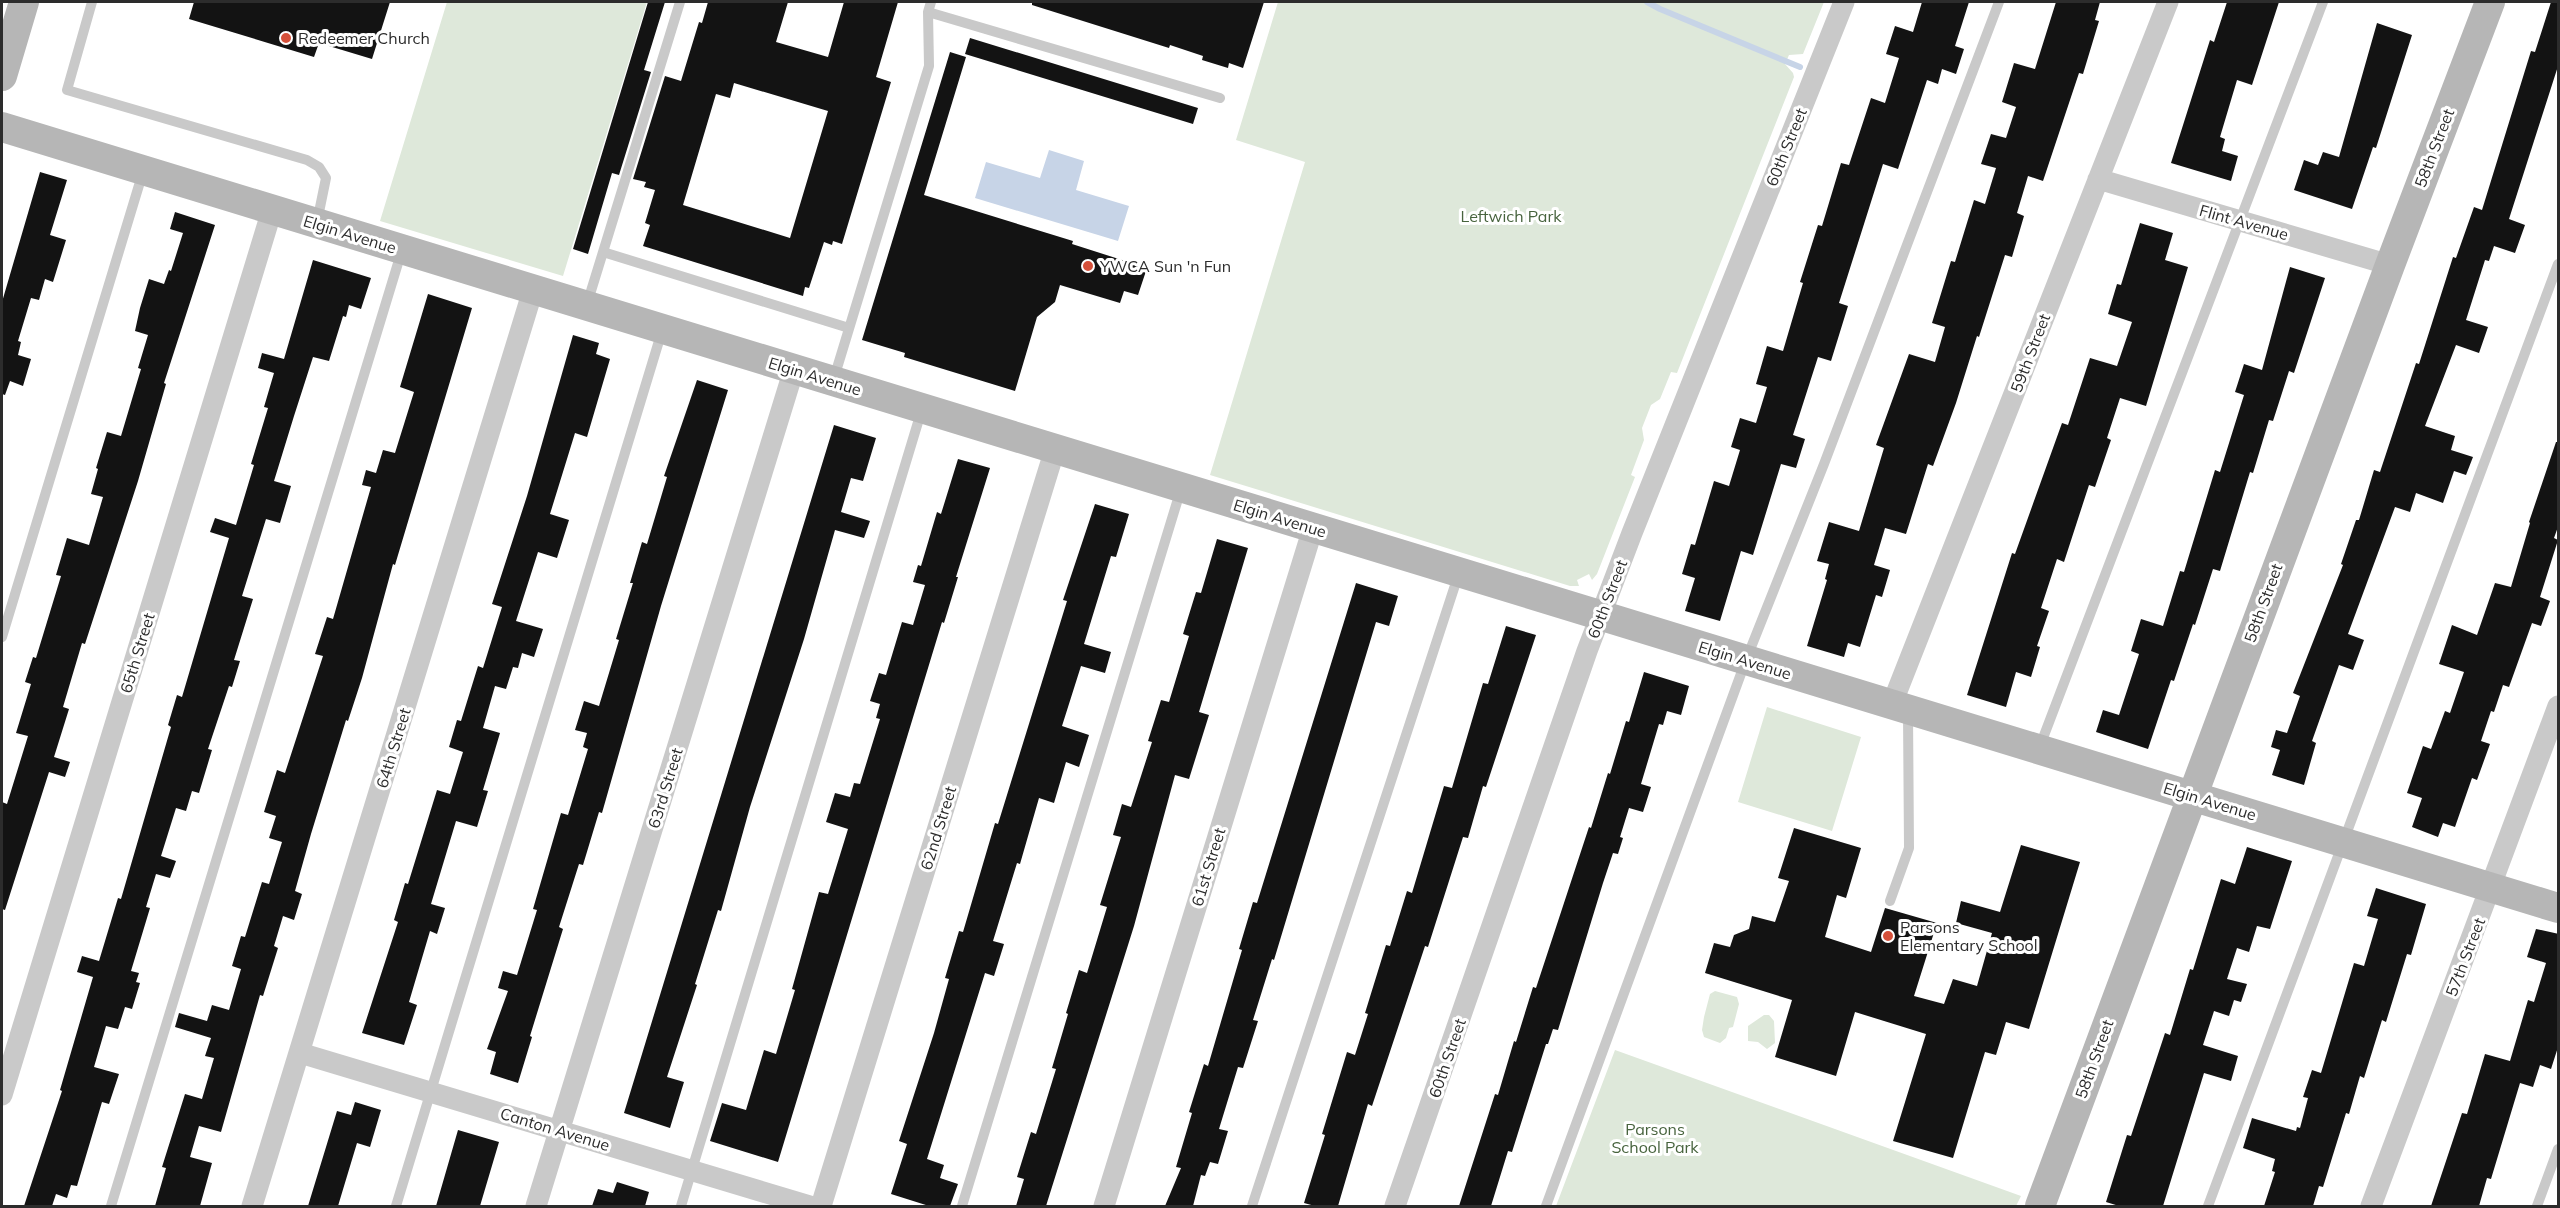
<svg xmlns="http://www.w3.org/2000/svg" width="2560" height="1208" font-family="Mulish,sans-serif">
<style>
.green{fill:#dee8da}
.water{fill:#c7d4e7}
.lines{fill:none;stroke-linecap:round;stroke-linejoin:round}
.stream{stroke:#c7d4e7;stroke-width:6}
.building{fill:#131313;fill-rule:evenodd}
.lane{stroke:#c9c9c9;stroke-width:10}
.street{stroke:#c9c9c9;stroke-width:21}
.secondary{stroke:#b6b6b6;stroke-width:30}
.poi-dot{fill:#d6503a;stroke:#fff;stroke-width:2}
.labels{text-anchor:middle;stroke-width:6;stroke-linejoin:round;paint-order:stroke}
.poi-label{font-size:16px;fill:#2c2c2c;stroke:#fff;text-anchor:start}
.street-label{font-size:16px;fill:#2c2c2c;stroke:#fff}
.park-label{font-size:16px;fill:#47633d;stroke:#fff}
</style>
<rect width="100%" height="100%" fill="#fff"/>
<path class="green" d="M447,2h200l-84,274 -183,-55z
M1278,2h546l-21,52 -14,1 -4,9 8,9 1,4 -117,296 -6,-1 -11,27 -9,6 -9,23 2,12 -13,35 4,2 -38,97 -5,6 -3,-6 -12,6 2,6h-9l-360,-111 95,-313 -69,-22z
M1767,707l94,30 -29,94 -94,-29z
M1715,991l22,6 2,7 -6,23 -4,1 -3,10 -6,5 -16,-6 -2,-7 2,-13 6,-23z
M1764,1015h5l5,6 1,22 -8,6 -9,-7 -10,-1v-15z
M1615,1050l406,146 -5,10h-460z"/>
<path class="water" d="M1049,150l35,11 -8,29 53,16 -11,35 -143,-43 11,-36 54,16z"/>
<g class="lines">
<path class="stream" d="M1647,2l13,7 140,58"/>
</g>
<path class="building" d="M194,2h196l-18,57 -53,-16 -5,14 -125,-38z
M648,2h17l-21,68 7,2 -32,103 -7,-2 -24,81 -15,-5z
M708,2h80l-12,40 52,15 16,-55h54l-22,75 15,5 -49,162 -9,-3 -1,4 -8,-3 -15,46 -4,-1 -2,9 -160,-50 7,-21 -5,-2 10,-33 -11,-3 2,-5 -13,-3 32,-103 16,5 18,-59 3,1zM734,83l94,28 -38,127 -107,-33 33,-111 14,4z
M1032,2h232l-21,66 -14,-5 -1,5 -26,-8 1,-4 -33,-11 -1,3 -137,-43z
M1922,2h47l-14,44 9,3 -8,25 -14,-5 -4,15 -11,-4 -29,89 -15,-5 -44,139 9,3 -17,55 -13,-4 -25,78 12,4 -9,29 -15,-4 -28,91 -12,-4 -21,70 -35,-10 10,-33 -13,-4 9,-30 4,1 19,-64 15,5 11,-36 -9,-3 9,-29 16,5 11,-36 -11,-3 11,-38 16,5 20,-68 -3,-1 18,-57 4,1 19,-63 8,2 22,-67 14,5 14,-45 -13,-4 9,-28 18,6z
M2056,2h44l-5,18 4,1 -16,53 -4,-1 -36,108 -15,-5 -11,37 7,3 -12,41 -7,-2 -26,82 -2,-1 -21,67 -23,63 -5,-2 -22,70 -21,-6 -11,37 16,5 -8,27 -6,-2 -16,52 -12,-4 -4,14 -37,-11 20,-66 -2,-1 4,-15 -12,-3 12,-39 30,9 25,-83 -8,-3 33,-91 26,8 10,-35 -13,-4 19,-62 4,1 19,-62 11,4 11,-36 -15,-4 10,-30 15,4 10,-31 -14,-5 12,-39 21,6z
M2227,2h52l-27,83 -15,-5 -17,57 5,2 -3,12 16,5 -7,25 -60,-18 39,-123 4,2z
M2551,2h8v61l-50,156 16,6 -10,28 -21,-7 -5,15 -4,-1 -19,60 22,7 -9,26 -23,-8 -31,81 30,10 -4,14 22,7 -7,18 -12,-4 -11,32 -27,-10 -6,19 -15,-5 -47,127 16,6 -11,30 -14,-5 -27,76 4,2 -12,42 -32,-10 8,-25 -9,-3 5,-17 11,3 13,-37 -7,-3 50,-128 -2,-1 15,-44h3l15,-50 6,2 36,-109 3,1 34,-107 3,1 18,-51 8,3 49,-159 4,1z
M2377,23l35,12 -36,113 -3,-1 -21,62 -58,-19 10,-30 14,5 5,-13 16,5z
M970,38l228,70 -5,16 -228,-70z
M950,52l16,5 -42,138 149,46 -1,3 75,24 -9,27 -14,-4 -4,12 -60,-18 -5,17 -18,15 -22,74 -111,-34 1,-4 -43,-13z
M40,172l27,8 -17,55 16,5 -13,42 -8,-3 -6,21 -8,-2 -13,43 3,1 -3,13 13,4 -8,27 -13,-5 -5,14 -3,-1v-92z
M175,212l40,13 -51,158 2,1 -28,97 -53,163 -3,-1 -19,64 6,2 -15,48 16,5 -5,15 -16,-5 -44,138 -3,-1v-107l5,2 21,-68 -12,-3 15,-49 -6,-2 8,-25 3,1 25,-82 -5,-1 11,-37 22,7 14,-48 -12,-3 7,-25 -2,-1 11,-36 14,4 20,-67 -3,-1 10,-33 -13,-4 5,-23 9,-29 15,5 5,-14 2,1 12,-38 -13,-4z
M2140,223l33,10 -8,27 23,7 -42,139 -26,-8 -13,40 4,2 -16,47 -6,-2 -25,77 -7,-3 -16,49 8,3 -12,35 3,1 -9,30 -15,-5 -10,35 -39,-12 45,-142 3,1 47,-131 6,2 22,-67 27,8 15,-44 -24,-8 9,-30 4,1z
M313,260l58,18 -10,31 -12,-4 -3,12 -3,-1 -14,45 -16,-4 -19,59 -20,65 17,5 -11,37 -14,-4 -24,77 11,3 -19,61 6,1 -8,26 -3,-1 -21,63 4,1 -13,43 -7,-2 -6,20 -10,-3 -15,48 15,5 -6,17 -14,-4 -10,33 4,1 -19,63 8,2 -3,9 4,1 -8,26 -7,-2 -7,22 -12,-3 -12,41 25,7 -10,30 -7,-2 -25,84 -6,-1 -4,13 -11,-4 -4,12h-28l38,-115 -2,-1 33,-113 -16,-5 5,-16 17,5 19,-63 3,1 50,-172 -3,-2 9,-30 5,2 47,-159 -19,-6 5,-14 21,7 18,-60 -3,-1 17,-56 -4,-1 10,-34 -16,-5 4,-15 22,6z
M2290,267l35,11 -31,95 -5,-2 -16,50 -4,-1 -16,53 -3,-1 -30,99 -7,-2 -18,56 -2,-1 -19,57 -3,-1 -23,69 -52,-17 7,-22 16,5 20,-61 -8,-3 10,-32 22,7 17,-55 4,1 31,-102 5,2 24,-77 -9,-3 9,-28 18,6z
M428,294l44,14 -77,257 -2,-1 -31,114 -14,43 -2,-1 -35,114 -16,57 7,3 -8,26 -11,-4 -9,30 4,2 -15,48 -3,-1 -39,137 -22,-6 -9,31 22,6 -12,43h-45l11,-38 -4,-1 23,-73 17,5 12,-41 -9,-2 6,-18 -36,-11 4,-14 28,8 5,-16 17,5 12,-41 -9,-3 9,-30 4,1 17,-55 7,2 13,-42 -13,-4 7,-22 -12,-4 13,-42 8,3 38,-117 -8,-2 12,-37 6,2 38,-132 -9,-2 4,-15 10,3 7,-23 12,3 19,-61 -14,-5z
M573,335l26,8 -3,11 14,5 -23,78 -12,-4 -25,81 19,6 -12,38 -19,-6 -22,69 27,8 -9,28 -12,-4 -4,15 -5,-1 -7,22 -11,-3 -12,42 17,5 -17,57 5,1 -11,36 -21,-6 -25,83 14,4 -8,26 -7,-3 -21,71 8,3 -13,40 -42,-12 36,-111 -4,-2 11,-37 3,1 29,-94 13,4 13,-42 -14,-5 8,-27 4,1 17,-55 5,2 19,-61 -10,-3 35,-108z
M697,380l31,10 -67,216 -59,207 -3,-1 -16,53 -4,-1 -20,63 4,2 -33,107 2,1 -14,46 -28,-9 6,-22 -9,-3 21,-58 -10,-3 5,-17 14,4 20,-65 -4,-1 28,-96 7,2 20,-66 -5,-2 4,-14 -12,-3 9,-29 15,5 20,-66 -3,-1 17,-56h-3l12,-41 5,2 20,-67 -3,-1z
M834,425l42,13 -13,43 -12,-3 -10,34 29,9 -6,17 -29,-8 -31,109 -54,168 -29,104 -3,-1 -23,74 2,1 -30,92 17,5 -14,46 -46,-15z
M2556,442h3v82l-5,14 4,2 -18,57 10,4 -9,25 -9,-3 -23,64 -6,-2 -9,27 -3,-1 -10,30 9,3 -13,36 -5,-2 -17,49 -12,-4 -5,14 -26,-10 10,-29 -15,-5 16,-47 8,3 14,-38 5,2 14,-41 -25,-8 13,-39 25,10 18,-52 16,4 19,-64 -1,-1z
M958,459l32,9 -34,109h2l-14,46 -2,-1 -164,540 -68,-21 12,-38 24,7 18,-60 12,4 19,-64 -3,-1 27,-97 9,2 20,-65 -22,-7 9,-29 15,4 4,-14 6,1 20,-65 -4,-1 4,-14 -10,-3 9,-28 7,2 16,-53 11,3 12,-40 -12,-3 5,-17 3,1 16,-54 4,2z
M1095,504l34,10 -13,43 -5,-1 -27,88 27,8 -6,21 -24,-7 -19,60 27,9 -10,32 -13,-5 -12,41 -15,-5 -19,66 -3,-1 -24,78 11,3 -10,32 -9,-3 -58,186 17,6 -4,13 18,6 -8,22h-21l-38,-12 16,-50 -8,-3 35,-108 15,-54 -4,-1 14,-47 4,1 32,-109 3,1 69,-223 -4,-1z
M1217,539l31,9 -49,164 10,3 -20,64 -14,-4 -41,151 -88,280h-30l8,-27 -7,-2 14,-45 5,2 20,-65 -4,-1 16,-54 -2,-1 13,-43 8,3 20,-66 -7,-2 21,-68 -8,-2 9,-31 9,3 21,-65 -4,-1 13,-41 8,2 20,-66 -6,-2 13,-42 5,1z
M1356,583l42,13 -9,30 -13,-4 -102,338 -2,-1 -19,61 5,1 -15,47 -5,-1 -19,62 9,2 -10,33 -8,-2 -5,14 -4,-1 -8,31h-28l16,-38 -5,-1 16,-54 -3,-1 15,-48 4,2 34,-116 -3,-1 14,-47 4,1z
M1506,626l30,9 -50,152 -3,-1 -15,52 -5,-1 -35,110 -3,-1 -53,160 -4,-2 -30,102h-23l-11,-3 21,-68 -3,-1 25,-82 8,3 13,-41 -3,-1 21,-68 4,1 17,-55 5,2 32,-107 8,2 31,-105 5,1z
M1644,672l45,14 -8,29 -14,-4 -4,14 -4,-1 -18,60 10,3 -8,25 -14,-4 -9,29 3,1 -5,16 -5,-1 -10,30 -45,147 -5,-1 -5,15h-2l-34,108 -4,-1 -17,55h-32l36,-112 3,1 16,-54 2,1 17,-55 3,1 53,-161 2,1 17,-55 2,1 16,-53 3,1z
M1794,828l67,20 -15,50 -9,-3 -12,42 46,15 14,-44 52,15 -23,73 30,8 9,-25 24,7 15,-53 -36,-10 5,-22 39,11 21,-67 59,17 -51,167 -23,-7 -10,33 -11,-3 -32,106 -60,-17 33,-107 -71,-22 -19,64 -61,-19 17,-57 -87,-27 9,-30 16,4 4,-12 15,-6 3,-13 23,6 14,-41 -11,-3z
M2247,847l45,14 -22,68 -13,-3 -8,26 -12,-4 -10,31 20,5 -6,18 -7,-2 -5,16 -15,-5 -11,34 35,11 -7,25 -27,-8 -41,133h-44l-13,-4 21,-67 4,1 34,-103 5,2 20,-66 3,1 28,-91 14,5z
M2376,888l50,16 -15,51 -4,-1 -21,68 -4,-2 -18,58 -4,-2 -11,38 -3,-1 -23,74 -4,-1 -6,20h-49l11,-34 -3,-1 3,-12 -32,-11 9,-30 44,13 1,-4 3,1 8,-30 -5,-1 9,-27 9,3 33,-110 10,3 14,-47 -11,-3z
M2536,929l23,5v110l-8,25 -11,-4 -7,22 -13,-4 -29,96 -4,-1 -8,28h-48l31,-93 5,1 18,-60 25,7 18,-61 6,2 12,-39 -19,-6z
M355,1102l26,8 -11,37 -13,-4 -19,63h-30l29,-95 14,4z
M458,1130l41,12 -19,64h-44z
M617,1182l32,10 -4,14h-53l6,-17 15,4z"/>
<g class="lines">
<path class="lane" d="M92,2l-25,88 240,70 12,7 7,11 -9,44
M931,2l-3,10 292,86
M603,252l246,76
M587,304l93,-302
M834,378l95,-312 -1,-54
M2,637l141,-465
M2040,746l283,-744
M1890,901l19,-53 -1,-135
M111,1206l291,-956
M396,1206l266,-875
M681,1206l241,-797
M962,1206l219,-717
M1252,1206l207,-633
M1546,1206l200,-546 78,-196 175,-462
M2208,1206l350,-942
M2537,1206l21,-57"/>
<path class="street" d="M2098,179l292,86
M1892,704l276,-702
M300,1053l510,153
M2,1095l270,-885
M252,1206l281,-916
M536,1206l258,-837
M821,1206l234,-757
M1104,1206l209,-678
M1395,1206l192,-555 45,-118 212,-531
M2371,1206l187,-500"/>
<path class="secondary" d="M2,76l22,-74
M2,127l2556,781
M2040,1206l350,-941 100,-263"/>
</g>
<g class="poi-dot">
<circle cx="286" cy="38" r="6"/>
<circle cx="1088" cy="266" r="6"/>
<circle cx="1888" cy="936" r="6"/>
</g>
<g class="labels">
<g class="poi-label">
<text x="298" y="44">Redeemer Church</text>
<text x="1100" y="272">YWCA Sun 'n Fun</text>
<text x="1900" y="933">Parsons<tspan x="1900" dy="18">Elementary School</tspan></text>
</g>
<g class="street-label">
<text transform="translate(1786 147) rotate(-68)" y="6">60th Street</text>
<text transform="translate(2434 148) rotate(-69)" y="6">58th Street</text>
<text transform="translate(2244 222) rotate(16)" y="6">Flint Avenue</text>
<text transform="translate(350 234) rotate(17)" y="6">Elgin Avenue</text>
<text transform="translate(2030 353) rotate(-69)" y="6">59th Street</text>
<text transform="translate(815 376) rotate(17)" y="6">Elgin Avenue</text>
<text transform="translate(1280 518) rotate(17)" y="6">Elgin Avenue</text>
<text transform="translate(1607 599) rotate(-69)" y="6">60th Street</text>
<text transform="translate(2263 603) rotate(-70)" y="6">58th Street</text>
<text transform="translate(137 653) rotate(-73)" y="6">65th Street</text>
<text transform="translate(1745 660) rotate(17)" y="6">Elgin Avenue</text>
<text transform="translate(393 748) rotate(-73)" y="6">64th Street</text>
<text transform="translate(665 788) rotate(-73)" y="6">63rd Street</text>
<text transform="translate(2210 801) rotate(17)" y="6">Elgin Avenue</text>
<text transform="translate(938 828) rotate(-73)" y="6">62nd Street</text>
<text transform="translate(1208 867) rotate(-73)" y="6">61st Street</text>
<text transform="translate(2465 957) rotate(-69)" y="6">57th Street</text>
<text transform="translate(1447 1058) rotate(-71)" y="6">60th Street</text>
<text transform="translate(2094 1059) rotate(-70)" y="6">58th Street</text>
<text transform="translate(555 1129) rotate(17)" y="6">Canton Avenue</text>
</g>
<g class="park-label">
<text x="1511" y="222">Leftwich Park</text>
<text x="1655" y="1135">Parsons<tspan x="1655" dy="18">School Park</tspan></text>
</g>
</g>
<rect width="2560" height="1208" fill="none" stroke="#2c2c2c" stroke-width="6"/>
</svg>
